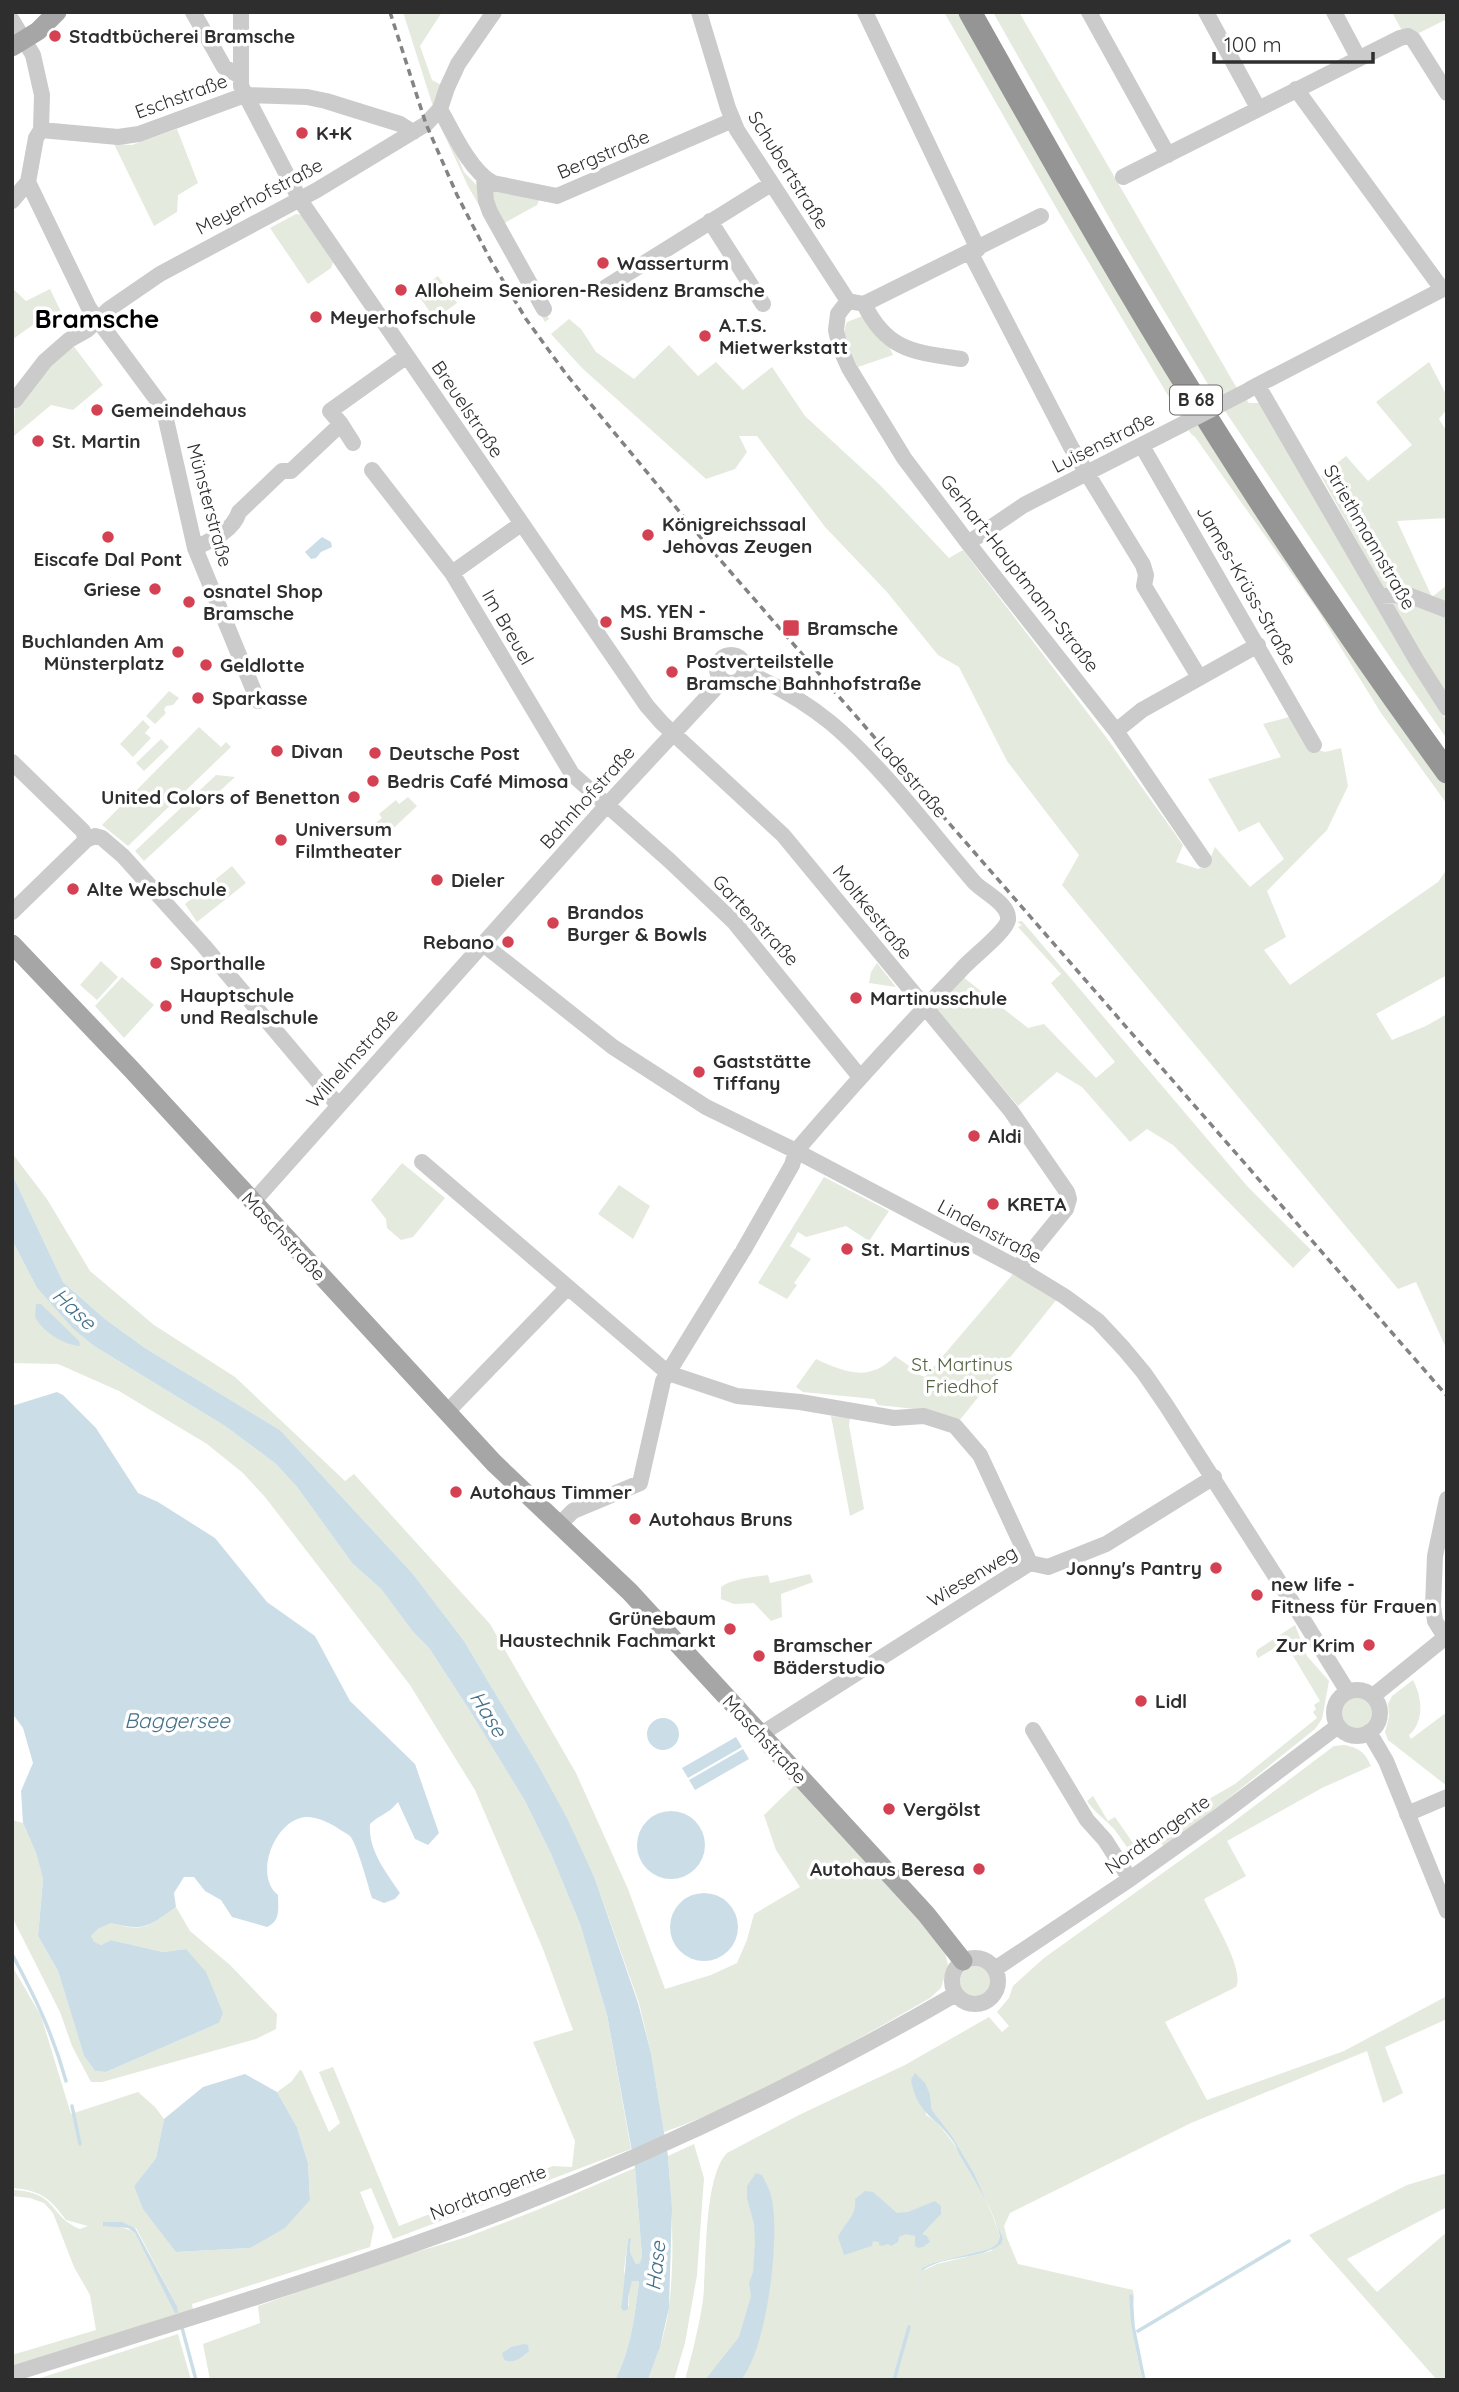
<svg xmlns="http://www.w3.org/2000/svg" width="1459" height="2392" font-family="Quicksand,sans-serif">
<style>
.green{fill:#e4eadd;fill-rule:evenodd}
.water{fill:#cbdee8}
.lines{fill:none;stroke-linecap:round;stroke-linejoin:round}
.stream{stroke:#cbdee8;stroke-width:3.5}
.minor{stroke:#cbcbcb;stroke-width:16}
.major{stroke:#a6a6a6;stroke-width:19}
.highway{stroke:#959595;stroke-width:23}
.rail{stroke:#838383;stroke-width:3.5;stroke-dasharray:7 5;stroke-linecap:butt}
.minor-bridge{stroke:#cbcbcb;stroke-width:16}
.poi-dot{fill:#d44152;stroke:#fff;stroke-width:2.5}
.labels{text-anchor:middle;stroke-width:7;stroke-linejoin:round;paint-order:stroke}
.shield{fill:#fff;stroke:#6d6d6d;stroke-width:2}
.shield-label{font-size:18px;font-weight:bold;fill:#2e2e2e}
.poi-label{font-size:19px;font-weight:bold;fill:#2e2e2e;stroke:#fff;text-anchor:start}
.street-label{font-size:19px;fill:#2e2e2e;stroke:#fff}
.park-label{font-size:19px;fill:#536540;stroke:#fff}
.water-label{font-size:21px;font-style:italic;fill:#447188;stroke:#fff}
.district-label{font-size:26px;font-weight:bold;fill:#000;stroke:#fff}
</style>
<rect width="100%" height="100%" fill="#fff"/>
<path class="green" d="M403,12h39l-22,34 12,34 15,8 -7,28 24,56 18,19 4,19 63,109 -4,3 -77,-136 -31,-67z
M944,12h17l486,770v22l-66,-91 -64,-104 -122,-172 -4,-3 -133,-223z
M993,12h26l216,373 14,18h11l151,263 36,55v18l-51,-73 -181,-270 -92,-154z
M1392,12h55v7l-32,16 -14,-6z
M177,129l21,54 -20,12 -1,17 -23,14 -40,-82 18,1z
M492,189l47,11 -2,5 -36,20 -9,-18z
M296,214l5,1 32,47 -2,6 -23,16 -38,-56z
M438,276l19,27 -22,16 -19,-27z
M12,288l14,13 24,-12 14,29 -22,10 -5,-6 -24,17 -1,8z
M865,315l23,29 5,11 -35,12c-7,-13 -18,-30 -11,-45z
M569,319l12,10 15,23 38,27 35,-34 29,31 18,-14 27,28 29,-23 33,49 76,70 68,72 14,-8 143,187 77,108 -7,17 22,7 9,-3 8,-19 35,40 34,-28 -25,-37 -20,10 -31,-53 73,-22 -18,-33 30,-8 18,32 14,4 16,-4 7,38 -21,44 -60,61 19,46 -22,13 26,35 148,-103 9,-13v106l-71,39 16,26 34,-14 21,-12v336l-31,-68 -18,7 -336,-404 17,-30 -72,-94 -48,-94 -21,-12 -51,-63 -62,-65 -68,-91h-18l8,16 -12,17 -29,10 -124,-111 -31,-34z
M69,340l34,45 -30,25 -22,-5 -37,31 1,-36z
M1429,362l18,34v13l-8,10 8,13v86l-50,3 35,76 15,-12v18c-22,-7 -41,-20 -64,-15l-62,-112 25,-20 22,25 44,-36 -36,-43z
M1406,599l41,15v82l-55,-89 3,-5z
M169,691l10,7 -6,7 -7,1 -2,4 2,3 -11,11 -9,-8z
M143,720l7,7 -5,6 6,5 -18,19 -13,-13z
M199,727l22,20 5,-5 5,5 -103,99 -26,-21z
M161,739l8,8 -25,24 -8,-8z
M216,775l19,2 -91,84 -9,-10z
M408,797l9,9 -36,34 -11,-13 12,-9 -3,-4 17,-14 3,4z
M232,866l14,17 -49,39 -12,-18z
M1022,921l226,266 63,63 -18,18 -120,-123 -26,-16 -17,13 -48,-55 -25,-15 -39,34 -83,-98 28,-31 65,51 16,-4 52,54 19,-16 -64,-79 10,-9 -43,-47 4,-2 -5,-3z
M101,961l17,16 -21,23 -17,-15z
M877,963l19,24 -27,-4 2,-11z
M122,977l32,28 -30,33 -29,-32z
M12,1153l35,46 43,72 64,54 81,52 110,104 9,-7 136,150 86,149 52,116 37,100 46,-14 26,-12 10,-23 7,-26 46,-27 -24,-37 -12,-35 31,-30 124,133 26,34 3,13 -7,23 -11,10c-86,49 -173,101 -266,134l-13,-79 -12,-50 -44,-124 -58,-116 -73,-122 -51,-67 -133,-144 -135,-82 -40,-29 -42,-37 -51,-108z
M402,1163l43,35 -32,39 -12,3 -14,-12 -1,-9 -15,-19z
M824,1177l65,34 -20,30 -23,-15 -40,11 -8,-5 -8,14 21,13 -17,24 3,2 -10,14 -29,-16z
M619,1185l31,21 -17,33 -35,-25z
M12,1240l25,48 36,41 21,17 131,80 51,38 21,23 55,76 29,26 32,43 16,16 41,63 55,90 26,53 29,70 27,91 24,134 -238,90 -22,-51 -11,4 14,35 -4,20 -178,57 1,6 -181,56v-11l84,-25 -6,-35 -16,-28 -21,-54 -9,-10 -14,-5 -18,-2v-6c47,2 36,26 68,39l8,-3 -22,-6c-16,-22 -26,-30 -54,-32v-222l29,50 30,98 67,-22 17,15 9,12 -8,39 -22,28 42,66 74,-4 60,-48 -2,-37 -11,-36 -20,-35 14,-10 9,-12 2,1 27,61 11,-9 -21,-51 14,-5 66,159 154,-60 19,1 3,-26 -42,-99 40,-12 -30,-81 -68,-159 -65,-105 -145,-188 -22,-24 -36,-29 -88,-53 -61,-27 -46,-1zM103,2222l33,6 41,78v8l-42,-81c-9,-7 -21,-5 -32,-11z
M1018,1268l43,26 -102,127 -44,-12 -37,-4 -4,-6 -71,-7 -7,-5 20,-28c29,13 53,24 79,-3l14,10 -2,4 18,7z
M831,1416l19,2 -1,7 15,84 -14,7z
M810,1574l3,8 -32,12 1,23 -11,4 -17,-18 -20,1 -13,-5v-12c10,-8 33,-10 47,-12l2,8z
M1295,1625l12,31 22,25 -7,38 -7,10 -96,77 -56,40 -2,-4c-31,21 -29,10 -47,-13 -9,-10 -19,-16 -27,-28l6,-5 15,25 7,-4 18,26 102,-59 82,-66 -4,-6 3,-3 -2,-4 6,-4 -31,-52 -9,2 -4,-4 -18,11 -2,-4 1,-4z
M1413,1680c9,17 12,41 -4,55l2,4 36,-27v74l-59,-46 -3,-8 4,-15 -1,-13 4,-8z
M1341 1713a16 16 0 1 1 32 0a16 16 0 1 1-32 0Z
M1344,1745c15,3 21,7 27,21l-49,22 -95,53 19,35 -42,23c8,18 41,71 32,88l-71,35 42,78 137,-49 103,-55v23l-62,28 18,46 -20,10 -16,-52 -176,72 -181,90 -6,13 3,12 11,26 115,26 1,8 -3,25 11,57h-247l15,-55 -18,55h-207c7,-26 14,-53 18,-80 4,-35 0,-122 24,-147l72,-38 106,-50 84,-48 13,15 7,-6 -12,-14 12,-14 4,-12 31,-28 176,-126 114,-86zM924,2083l6,11 2,16 20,26 22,37 29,65 -12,13 -54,13 -15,7 -13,53 13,-56 11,-5 56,-14 8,-5 3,-7c-7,-29 -48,-109 -74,-122z
M12,1820l11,3 13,30 7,26 -5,57 20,35 26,85 11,15 11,1 113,-49 -33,-74 -23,3 -52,-12 -10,5 -7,-2 -3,-7 7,-7 13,-6c34,10 38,3 65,-16l14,24 40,34 47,49 -1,15 -20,10 -154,43h-11l-19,-36 -12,-34 -48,-95z
M960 1982a16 16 0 1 1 32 0a16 16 0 1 1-32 0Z
M694,2144l10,34 -7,97 -12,68 -11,37h-26c9,-24 18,-48 21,-73 6,-50 3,-101 -1,-151z
M635,2168l7,89 -1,6 -5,1 -6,-12 1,-11 -3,-2 -4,31 2,12 -4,20 7,4c-2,-9 0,-17 3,-25h7c-4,33 -8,69 -24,99h-405l-7,-36 57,-21 -2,-17 141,-49 68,-20 70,-27z
M1447,2173v34l-100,52 30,33 70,-60v148h-10l-128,-145 98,-50z
M178,2334l13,46h-157z"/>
<path class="water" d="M322,537l9,5 1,5 -11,5 -5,6 -5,1 -6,-7z
M12,1174l51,108 42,37 40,29 135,82 133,144 51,67 73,122 31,57 27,59 43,124 13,50 17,103 4,53 -3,99 -9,39 -12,33h-33c16,-30 20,-66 24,-99h-7l-4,16v12l-4,2 -3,-3c4,-24 4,-45 7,-69l3,-1 -1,14 6,12 4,-1 2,-6 -7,-89 -28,-153 -27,-91 -29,-70 -26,-53 -55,-90 -41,-63 -16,-16 -32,-43 -29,-26 -55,-76 -21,-23 -51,-38 -131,-80 -21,-17 -36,-41 -25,-48z
M36,1304h5l38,37 1,5c-16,-1 -37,-14 -45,-29z
M57,1392l6,3 33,33 42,65 20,9 57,36 52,64 48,34 35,65 65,63 24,69 -11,12 -13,-6 -17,-37c-11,13 -16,11 -28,22 -2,26 16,48 30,69l-5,6 -11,4 -12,-5c-4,-13 -15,-54 -22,-62 -4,-3 -10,-6 -14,-9 -8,-5 -21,-11 -31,-10 -30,3 -52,58 -27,78 0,13 3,26 -11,32l-35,-10 -11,-17 -16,-9 -11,-14h-10l-10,16 2,14c-27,19 -31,25 -65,16l-13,6 -7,7 3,6 7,3 10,-5 52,12 23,-3 20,23 17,41 -4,10 -113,49 -11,-1 -11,-15 -26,-85 -20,-35 5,-57 -7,-26 -13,-30 -2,-32 12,-28 -10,-35 -11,-15v-307z
M647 1734a16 16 0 1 1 32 0a16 16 0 1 1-32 0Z
M736,1737l6,10 -54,31 -6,-10z
M743,1749l6,10 -54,31 -6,-10z
M637 1845a34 34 0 1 1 68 0a34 34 0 1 1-68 0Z
M670 1927a34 34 0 1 1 68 0a34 34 0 1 1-68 0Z
M915,2073l10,10 5,11 2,16 20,26 22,37 29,65 -2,6c-22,17 -57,10 -79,27l-13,53 13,-56 11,-5 56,-14 8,-5 3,-7c-6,-28 -25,-55 -39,-80 -3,-4 -4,-10 -7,-14 -18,-28 -36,-26 -43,-63z
M245,2074l32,18 20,35 11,36 2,37 -25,28 -35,20 -74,4 -33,-43 -9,-23 22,-28 8,-39 39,-32z
M756,2173l6,2c4,8 9,16 10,25 8,39 -5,149 -31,180h-36l34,-43 12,-41 -2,-13 4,-11 2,-30 -1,-18 -7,-26v-12z
M865,2191l8,1 24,21 11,-1 27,-11 6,5v8l-19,20 5,2 3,6 -7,5 -5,1 -3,-2v-10l-9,-2 -7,3 -1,5 -7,4 -3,-2 -6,2 -3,-1v-3l-6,-1 -1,5 -28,9 -6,-18c7,-15 19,-21 17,-38z
M103,2222h19l13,6 42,78 1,7h-3l-40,-80 -7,-5 -25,-2z
M524,2344l4,1 1,6c-8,7 -15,13 -25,9l-2,-7 9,-6z"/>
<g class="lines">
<path class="stream" d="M12,1954c23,43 41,80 54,127
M72,2106l8,38
M1131,2296l2,30 11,54
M181,2324l15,56
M1138,2331l151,-90
M894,2380l15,-53"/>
<path class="minor" d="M193,12l31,55 16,9
M241,12v74l59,114 347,506 15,17 121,112 228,276 56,81 2,7 -3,10 -48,59
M699,12l29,96 9,22 111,171
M865,12l113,237
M1089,12l79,143
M1206,12l52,96
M1334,12l25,47
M12,20l21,35 9,40 -1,35 -5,8 -8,44
M1296,89l146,200
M440,109c12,22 31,63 53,74l64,13 176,-76
M41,130l77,7 21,-3 106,-39 62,2 19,4 74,23 13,8
M1123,177l277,-139 8,-2 5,3 34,54
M484,178l2,23 4,11 54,97
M28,182l61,126 71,96 5,11 30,133 63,153
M12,201l16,-19
M710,221l53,83
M970,252l101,195 72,118 3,10 -2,11 55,91
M606,287l165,-103
M848,301l-10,13 -2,16 4,18 9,20 55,90 64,85 148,188 88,129
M848,301l16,3 177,-88
M864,304c23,47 50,48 97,55
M1258,386l159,275 30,47
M1250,389l197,-102
M15,400l30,-39 24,-21 18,-10 22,-21 51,-35 157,-84 109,-66 14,-15 7,-21 11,-24 36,-52
M353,443l-12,-19 -11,-13 77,-55
M1142,446l172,299
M372,470l80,103 120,201 98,87 64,61 126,155
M968,543l56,-38 159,-81
M195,548c17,-8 38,-17 44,-36l43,-41h9l50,-47
M452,573l69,-49
M1380,596l28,-1 39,15
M717 669a14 14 0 1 1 28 0a14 14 0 1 1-28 0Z
M1116,731l26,-21 116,-65
M12,762l71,69 3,9
M12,912l74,-72 9,-4 7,2 21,18 81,90 134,159
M483,944l130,103 93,60 90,44 222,117 46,28 34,25 26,28 20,24 22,32 133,208 49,79
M422,1162l246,211 69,23 63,6 94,16 30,-2 31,10 25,29 50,108
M253,1202l353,-396 116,-125
M743,1251l49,-86 4,-14c53,-62 108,-122 165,-181 9,-11 45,-38 47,-50 2,-16 -25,-28 -34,-38 -44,-51 -92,-116 -143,-159 -26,-21 -55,-38 -86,-51
M447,1412l121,-125
M559,1525l14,-14 67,-28 23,-102 78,-127
M1445,1637l-10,-16 -2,-15 2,-50 12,-57
M1334 1713a23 23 0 1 1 46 0a23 23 0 1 1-46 0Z
M1373,1696l74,-60
M1033,1730l54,90 18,20 25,39
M1369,1732l17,29 61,150
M761,1734l269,-171 18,4 58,-23 108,-67
M1407,1814l40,-17
M952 1981a23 23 0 1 1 46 0a23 23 0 1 1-46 0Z
M995,1969l135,-90 93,-66 115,-87
M12,2374c164,-52 331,-101 492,-163 156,-61 307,-133 452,-217"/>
<path class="major" d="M12,47l26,-16 19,-19
M12,944l120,126 362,393 136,129 296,322 37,47"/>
<path class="highway" d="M970,12c69,123 138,246 212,366 83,135 172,266 265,394"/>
<path class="rail" d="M390,12l36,112 31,71 33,64 36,60 40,55 136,165 745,857"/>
<path class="minor-bridge" d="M1183,424l64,-33"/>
</g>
<g class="poi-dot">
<circle cx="55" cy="36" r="7"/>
<circle cx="302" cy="133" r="7"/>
<circle cx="603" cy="263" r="7"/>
<circle cx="401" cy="290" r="7"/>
<circle cx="316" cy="317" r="7"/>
<circle cx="705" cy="336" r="7"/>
<circle cx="97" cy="410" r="7"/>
<circle cx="38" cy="441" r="7"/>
<circle cx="648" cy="535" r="7"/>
<circle cx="108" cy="537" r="7"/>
<circle cx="155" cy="589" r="7"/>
<circle cx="189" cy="602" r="7"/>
<circle cx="606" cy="622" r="7"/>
<rect x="782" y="619" width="18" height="18" rx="3.5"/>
<circle cx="178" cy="652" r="7"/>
<circle cx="206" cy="665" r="7"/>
<circle cx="672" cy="672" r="7"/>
<circle cx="198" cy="698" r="7"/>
<circle cx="277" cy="751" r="7"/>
<circle cx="375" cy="753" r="7"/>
<circle cx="373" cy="781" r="7"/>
<circle cx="354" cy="797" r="7"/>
<circle cx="281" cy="840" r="7"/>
<circle cx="437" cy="880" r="7"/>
<circle cx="73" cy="889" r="7"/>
<circle cx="553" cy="923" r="7"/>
<circle cx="508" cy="942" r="7"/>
<circle cx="156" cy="963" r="7"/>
<circle cx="856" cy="998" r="7"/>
<circle cx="166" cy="1006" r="7"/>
<circle cx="699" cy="1072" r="7"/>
<circle cx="974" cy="1136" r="7"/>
<circle cx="993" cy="1204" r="7"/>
<circle cx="847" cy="1249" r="7"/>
<circle cx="456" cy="1492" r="7"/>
<circle cx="635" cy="1519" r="7"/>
<circle cx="1216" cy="1568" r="7"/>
<circle cx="1257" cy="1595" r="7"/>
<circle cx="730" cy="1629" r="7"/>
<circle cx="1369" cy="1645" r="7"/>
<circle cx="759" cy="1656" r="7"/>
<circle cx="1141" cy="1701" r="7"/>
<circle cx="889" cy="1809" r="7"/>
<circle cx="979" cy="1869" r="7"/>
</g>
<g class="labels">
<rect class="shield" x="1170" y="385.5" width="52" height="29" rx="5"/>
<g class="shield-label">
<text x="1196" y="406">B 68</text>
</g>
<g class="poi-label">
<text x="69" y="43">Stadtbücherei Bramsche</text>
<text x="316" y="140">K+K</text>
<text x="617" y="270">Wasserturm</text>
<text x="415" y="297">Alloheim Senioren-Residenz Bramsche</text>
<text x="330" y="324">Meyerhofschule</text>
<text x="719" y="332">A.T.S.<tspan x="719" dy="22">Mietwerkstatt</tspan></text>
<text x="111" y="417">Gemeindehaus</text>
<text x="52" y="448">St. Martin</text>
<text x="662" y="531">Königreichssaal<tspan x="662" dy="22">Jehovas Zeugen</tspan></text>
<text x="108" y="566" text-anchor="middle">Eiscafe Dal Pont</text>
<text x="141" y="596" text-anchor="end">Griese</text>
<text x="203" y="598">osnatel Shop<tspan x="203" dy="22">Bramsche</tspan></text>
<text x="620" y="618">MS. YEN -<tspan x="620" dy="22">Sushi Bramsche</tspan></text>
<text x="807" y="635">Bramsche</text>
<text x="164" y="648" text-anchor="end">Buchlanden Am<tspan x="164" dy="22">Münsterplatz</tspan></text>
<text x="686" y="668">Postverteilstelle<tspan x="686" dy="22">Bramsche Bahnhofstraße</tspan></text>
<text x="220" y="672">Geldlotte</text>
<text x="212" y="705">Sparkasse</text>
<text x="291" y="758">Divan</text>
<text x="389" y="760">Deutsche Post</text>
<text x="387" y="788">Bedris Café Mimosa</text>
<text x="340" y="804" text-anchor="end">United Colors of Benetton</text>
<text x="295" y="836">Universum<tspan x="295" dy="22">Filmtheater</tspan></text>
<text x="451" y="887">Dieler</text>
<text x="87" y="896">Alte Webschule</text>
<text x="567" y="919">Brandos<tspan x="567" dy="22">Burger &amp; Bowls</tspan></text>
<text x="494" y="949" text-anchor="end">Rebano</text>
<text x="170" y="970">Sporthalle</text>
<text x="180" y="1002">Hauptschule<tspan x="180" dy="22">und Realschule</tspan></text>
<text x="870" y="1005">Martinusschule</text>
<text x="713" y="1068">Gaststätte<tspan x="713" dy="22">Tiffany</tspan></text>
<text x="988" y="1143">Aldi</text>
<text x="1007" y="1211">KRETA</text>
<text x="861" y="1256">St. Martinus</text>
<text x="470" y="1499">Autohaus Timmer</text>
<text x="649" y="1526">Autohaus Bruns</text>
<text x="1202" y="1575" text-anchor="end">Jonny's Pantry</text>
<text x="1271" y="1591">new life -<tspan x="1271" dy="22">Fitness für Frauen</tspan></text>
<text x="716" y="1625" text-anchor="end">Grünebaum<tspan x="716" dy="22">Haustechnik Fachmarkt</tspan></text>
<text x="773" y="1652">Bramscher<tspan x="773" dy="22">Bäderstudio</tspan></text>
<text x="1355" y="1652" text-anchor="end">Zur Krim</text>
<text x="1155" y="1708">Lidl</text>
<text x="903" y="1816">Vergölst</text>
<text x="965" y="1876" text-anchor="end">Autohaus Beresa</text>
</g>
<g class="street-label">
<text transform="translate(181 96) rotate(-20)" y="7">Eschstraße</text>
<text transform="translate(603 154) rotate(-23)" y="7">Bergstraße</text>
<text transform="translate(789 170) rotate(58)" y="7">Schubertstraße</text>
<text transform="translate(259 196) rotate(-28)" y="7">Meyerhofstraße</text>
<text transform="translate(468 409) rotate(56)" y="7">Breuelstraße</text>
<text transform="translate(1103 442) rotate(-27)" y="7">Luisenstraße</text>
<text transform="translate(210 505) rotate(75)" y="7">Münsterstraße</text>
<text transform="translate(1370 537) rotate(60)" y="7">Striethmannstraße</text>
<text transform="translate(1020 573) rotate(52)" y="7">Gerhart-Hauptmann-Straße</text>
<text transform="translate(1247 585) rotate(60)" y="7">James-Krüss-Straße</text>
<text transform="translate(508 627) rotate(60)" y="7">Im Breuel</text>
<text transform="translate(911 777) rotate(49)" y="7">Ladestraße</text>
<text transform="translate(587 797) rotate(-48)" y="7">Bahnhofstraße</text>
<text transform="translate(873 912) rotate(51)" y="7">Moltkestraße</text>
<text transform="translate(756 920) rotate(47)" y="7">Gartenstraße</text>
<text transform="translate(352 1058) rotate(-48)" y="7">Wilhelmstraße</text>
<text transform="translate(990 1231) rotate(28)" y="7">Lindenstraße</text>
<text transform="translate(284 1236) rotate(47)" y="7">Maschstraße</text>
<text transform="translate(972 1576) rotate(-31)" y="7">Wiesenweg</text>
<text transform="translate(765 1739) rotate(47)" y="7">Maschstraße</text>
<text transform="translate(1157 1834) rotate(-35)" y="7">Nordtangente</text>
<text transform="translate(488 2192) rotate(-21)" y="7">Nordtangente</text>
</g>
<g class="park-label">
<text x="962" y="1371">St. Martinus<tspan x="962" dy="22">Friedhof</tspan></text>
</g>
<g class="water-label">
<text transform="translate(74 1309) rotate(43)" y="7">Hase</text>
<text transform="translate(488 1714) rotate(58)" y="7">Hase</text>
<text x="177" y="1728">Baggersee</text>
<text transform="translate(656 2266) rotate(-84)" y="7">Hase</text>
</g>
<g class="district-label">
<text x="97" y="328">Bramsche</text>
</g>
</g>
<rect width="1459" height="2392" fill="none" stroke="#2e2e2e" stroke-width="28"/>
<path d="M1214 52v10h159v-10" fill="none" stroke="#2e2e2e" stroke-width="3.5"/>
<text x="1224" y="52" font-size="21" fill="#2e2e2e" stroke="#ffffff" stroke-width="5" paint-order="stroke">100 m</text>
</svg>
